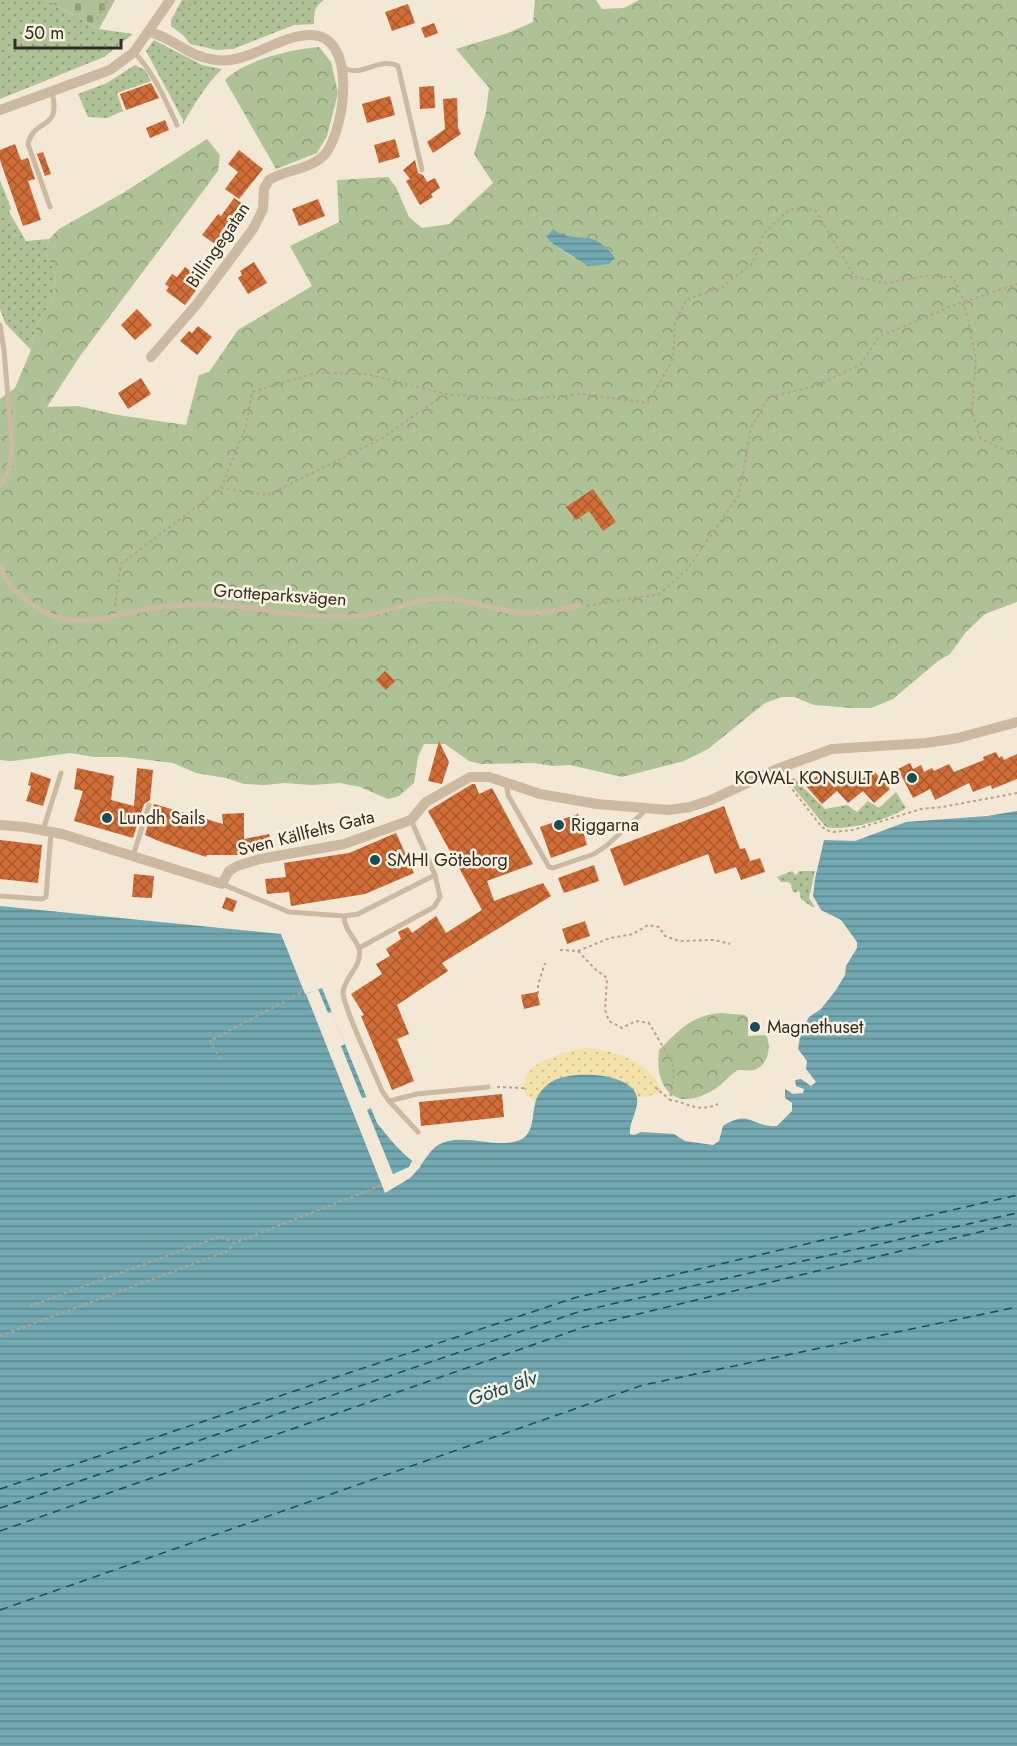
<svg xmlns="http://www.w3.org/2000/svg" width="1017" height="1746" font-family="Jost,sans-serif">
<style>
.grass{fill:url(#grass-dots)}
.forest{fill:url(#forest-crowns);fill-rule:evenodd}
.sand{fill:url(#sand-dots)}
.cemetery{fill:url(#cemetery-stones)}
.water{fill:url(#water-rules)}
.pier{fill:#f2e8d5}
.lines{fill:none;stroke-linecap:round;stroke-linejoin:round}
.ferry{stroke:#174d59;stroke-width:1.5;stroke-dasharray:8 6;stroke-linecap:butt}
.building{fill:url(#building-cross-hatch)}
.path{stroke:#b7a38b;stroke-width:2;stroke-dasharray:3 3;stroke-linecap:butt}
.lane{stroke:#cbb9a1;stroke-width:5}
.street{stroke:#cbb9a1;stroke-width:10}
.poi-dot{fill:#174d59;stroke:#faf2e1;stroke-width:2}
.labels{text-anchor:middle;stroke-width:5;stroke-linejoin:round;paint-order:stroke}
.street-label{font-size:18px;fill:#342b24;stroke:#faf2e1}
.poi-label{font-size:18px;fill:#342b24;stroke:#faf2e1;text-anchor:start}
.water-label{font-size:20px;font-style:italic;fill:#174d59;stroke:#faf2e1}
</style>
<defs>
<pattern id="grass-dots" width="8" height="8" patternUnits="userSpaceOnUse" patternTransform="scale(1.5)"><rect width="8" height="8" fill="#aec295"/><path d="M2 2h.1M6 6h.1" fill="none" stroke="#8e9e79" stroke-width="1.8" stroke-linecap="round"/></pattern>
<pattern id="forest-crowns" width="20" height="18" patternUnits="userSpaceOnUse" patternTransform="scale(1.5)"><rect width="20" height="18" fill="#aec295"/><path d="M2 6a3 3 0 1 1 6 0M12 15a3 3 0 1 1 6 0" fill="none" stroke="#8e9e79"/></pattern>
<pattern id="sand-dots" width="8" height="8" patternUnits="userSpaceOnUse" patternTransform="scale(1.5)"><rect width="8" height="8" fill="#f2e1a8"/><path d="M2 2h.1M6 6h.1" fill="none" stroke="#d0c190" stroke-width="1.8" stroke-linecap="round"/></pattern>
<pattern id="cemetery-stones" width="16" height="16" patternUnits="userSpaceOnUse" patternTransform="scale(1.5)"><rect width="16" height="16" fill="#aec295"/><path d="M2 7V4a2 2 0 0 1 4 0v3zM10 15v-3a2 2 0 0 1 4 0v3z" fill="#8e9e79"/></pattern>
<pattern id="water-rules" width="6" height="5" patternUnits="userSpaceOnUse" patternTransform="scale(1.5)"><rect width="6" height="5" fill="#72a8b1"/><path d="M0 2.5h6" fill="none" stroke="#5e8990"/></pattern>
<pattern id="building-cross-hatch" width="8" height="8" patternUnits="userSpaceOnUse" patternTransform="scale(1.5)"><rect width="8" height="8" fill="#d06c36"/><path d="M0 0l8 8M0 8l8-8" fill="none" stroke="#aa592d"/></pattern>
</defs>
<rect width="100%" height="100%" fill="#f2e8d5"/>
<path class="grass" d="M0,0h46l53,29 34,5 -29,23 -104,42z
M182,0h142c-10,7 -10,13 -10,24l-20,1 -61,24 -16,1 -27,-6 -6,-8 -13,-10v-6z
M154,40l48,25 20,4c-15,14 -29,37 -39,55v-4l-37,-69z
M135,65l10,5 6,11 -34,12 6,18 -16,7 -19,-1 -10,-23 29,-11z
M0,180l11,28 -2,4 17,29 23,-2 -3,15 10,20 -2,22 -18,31 -5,23 -26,-27 -5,-14z
M794,778l31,31 22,-4 10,7 11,-11 11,7 17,-16 10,16c-15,11 -62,24 -80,19l-38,-46z
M792,871l4,4 3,-4h16l-6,27 6,9h-3l-11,-8 -2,-9 -4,3 -3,-3 -1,-6 -3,-2h-7l-4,-5z"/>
<path class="forest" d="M535,0h61l6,9 22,-1 15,-8h378v602l-32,12 -20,19 -15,21 -12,7 -45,38 -22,9h-19l-38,-3 -20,-8h-12l-17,6 -57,46 -24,12 -62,16 -52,-12 -17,1 -20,-3 -52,1 -12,-3 -24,-17h-21l-6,13 -4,26 -15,13 -11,3 -28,-12 -20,-4 -28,2 -28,-2 -20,2 -20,-1 -18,-6 -30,-5 -23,-10 -49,-6h-30l-24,-4 -57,8 -13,-1v-361l15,-11 16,-38 5,-23 18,-31 2,-22 -10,-20 3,-15 10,-10 64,-36 84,-54 13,16 -2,16 -138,185 -33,51 31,-1 40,9 68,10 13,-50 10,-3 29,-42 74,-44 -22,-40 49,-24 -2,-42 51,-3 8,10 13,30 13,11 27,-4 44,-41 -19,-29 12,-42 3,-24 -33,-39 52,-16 25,-11zM553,229l8,7 13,22 -21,-14 -7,-7z
M319,47l12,15 7,31 -11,43 -10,17 -41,16 -51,-89c20,-20 67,-31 94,-33z
M721,1013l24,2 3,3v18l18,-1c6,11 2,31 -12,35 -4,1 -11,0 -16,0 -9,5 -15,15 -25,20 -37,23 -59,-1 -54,-40 21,-20 32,-35 62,-37z"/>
<path class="sand" d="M586,1048c27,1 69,16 76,45l-25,5 -3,-6 -90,-5 -9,14c-7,-4 -11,-6 -11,-14 -2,-26 43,-36 62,-39z"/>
<path class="cemetery" d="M46,0h69l-16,29z"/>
<path class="water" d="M553,229c21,18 38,-5 62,29l-6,6 -21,2 -35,-22 -7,-7z
M1017,811v935h-1017v-840l281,28 24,60 17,-6 55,135c11,14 27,34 43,43 6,-7 11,-17 18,-21 25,-14 57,5 82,-5 14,-6 12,-25 15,-36 1,-9 9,-17 16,-22 17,-12 82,-11 86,16 2,12 -8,23 -7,36l4,1 7,-3 33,2 11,7 28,4 6,-4 4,-15c27,-18 29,2 54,0l15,-15v-8l-7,-5v-9l8,5 10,-1 1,-4 -8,-3 -1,-6 6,-1 10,7 5,-4 -10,-13 1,-8 -9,-12 3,-18 8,-14 12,-8 15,-19 9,-15 1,-9 11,-18v-6l-16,-22 -20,-10 -8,-14 2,-17 9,-39 31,1 51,-19 81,-6z"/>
<path class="pier" d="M318,989l10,24 4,-1 13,32 -4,2 21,52 5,-1 4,11 -4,2 26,64 16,-7 3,-6 9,5 -11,12 -25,15 -79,-199z"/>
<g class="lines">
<path class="ferry" d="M0,1489l574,-191 443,-103
M0,1508l581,-197 436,-98
M0,1531l584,-204 433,-104
M0,1610l643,-225 374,-78"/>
</g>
<path class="building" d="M408,4l7,19 -23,8 -7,-19z
M434,23l4,10 -13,5 -4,-10z
M151,83l8,15 -33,12 -6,-16z
M434,86l1,22 -15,1 -1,-22z
M390,96l5,19 -28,8 -5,-19z
M457,98l1,30 3,6 -28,19 -6,-11 18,-13 -2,-30z
M165,120l4,10 -19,8 -4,-10z
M395,139l5,18 -21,6 -5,-18z
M15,144l6,16 7,-2 7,21 -7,2 13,39 -18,6 -23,-66v-10z
M239,150l24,19 -24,30 -14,-10 13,-17 -10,-8z
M43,152l8,22 -6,2 -8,-22z
M415,160l3,13 5,2 4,7 8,-4 5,10 -9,6 2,3 -13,8 -14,-24 4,-2 -7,-9z
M234,198l12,8 -28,40 -16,-11 16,-21 3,2z
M318,199l7,17 -26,10 -7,-17z
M254,262l13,21 -19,11 -10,-16 4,-3 -2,-4z
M185,267l18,14 -18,24 -19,-14 3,-4 -4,-3 7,-10 5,3z
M137,309l15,16 -17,15 -14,-15z
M198,326l14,11 -15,18 -17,-14 9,-10 3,2z
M141,378l10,16 -23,15 -10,-16z
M593,489l23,33 -13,9 -14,-20 -13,9 -10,-13z
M385,671l10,10 -9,9 -10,-10z
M439,741l10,21 -7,22 -14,-3z
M996,752l3,6 3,-2 2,4 13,-6v25l-25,10 -1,-4 -18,7 -4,-9 -34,17 -5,-11 -17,9 -15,-29 12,-6 3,6 8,-4 3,7 8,-4 2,3 15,-7 5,8 30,-12 -1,-3z
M77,768l37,8 -3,24 23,6 3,-38 16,2 -3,30 -6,4 -11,34 -59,-17 9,-30 -9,-2z
M839,769l4,5 4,-3 11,12 15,-13 17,19 -16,14 -11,-12 -15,12 -11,-12 -15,13 -16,-18 16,-15 7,7z
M31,772l20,7 -8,27 -17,-5 5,-15 -3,-1z
M472,784h3l4,10 13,-6 41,76 -46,17 7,20 49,-18 8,13 -109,67 6,8 -51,34 12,29 -12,5 17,42 -22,9 -31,-74 3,-1 -13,-21 31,-20 -6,-10 14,-8 -4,-7 15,-10 -3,-7 10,-5 4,6 24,-17 10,17 36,-23 -54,-99z
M154,804l69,20 -1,-10 22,-1v26l25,-5 4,14 -32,7h-34l-1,2 -45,-15 -16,-7z
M724,806l16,43 5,-1 5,13 10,-3 5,14 -24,8 -5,-13 -21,7 -7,-20 -84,32 -14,-37z
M578,814l9,31 -36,13 -11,-31z
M396,833l18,40 -49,21 -74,12 -2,-14 -22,2 -2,-15 21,-2 -2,-14 65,-10z
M0,840l42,5 -4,38 -38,-4z
M594,865l5,16 -35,12 -6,-15z
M134,874l20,2 -2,22 -20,-1z
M226,897l11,4 -4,11 -11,-4z
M585,921l5,15 -23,8 -5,-15z
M537,992l3,13 -16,4 -3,-14z
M502,1094l2,23 -83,9 -2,-24z"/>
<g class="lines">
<path class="path" d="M178,11l20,-11
M97,19l10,-19
M221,488l25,-62 6,-34 64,-19 51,1 78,20
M115,606l6,-42 100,-76 47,7 113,-56 64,-45 73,6 65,-6 65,9 25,-44 2,-37 12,-23 34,-11 31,-24 12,-31 26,-24 25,1 40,67 32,6 39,-7 27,1 11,24 12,58 -4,52 8,27 37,18
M587,606l72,-12 27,-23 53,-76 12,-67 18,-31 47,-11 45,-22 18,-27 75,-32 63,-21
M785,780l36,46 5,4 7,2 20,-2 68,-21 21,-2 75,-14
M560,950l18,1 32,-13 23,-4 15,-9 11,2 6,9 14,5 36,-1 15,4
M578,951l17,18 12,9 -2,32 4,11 13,7 14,-7 13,2 23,39 2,11 -4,27c19,3 28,13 48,4
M538,994v-9l7,-22
M220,1059l-10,-18 94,-50
M497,1087l27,1
M655,1087l15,13
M30,1306l191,-70 13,7
M0,1336l228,-85 6,-8 148,-58"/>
<path class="lane" d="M134,52c20,21 31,47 43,73
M343,67c17,12 37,-11 55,-1l24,104
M50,207l-22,-63c6,-27 34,-12 24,-52
M0,325l4,25 8,97 -3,23 -9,16
M0,566c7,23 40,49 64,53 31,6 64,-8 95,-12 34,-4 70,-2 104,3 32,4 64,9 96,6 30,-3 62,-21 94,-17 21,2 41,11 62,13 21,3 43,-1 63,-7
M506,783l2,12 41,72 4,1 41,-14 12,-8 40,-36
M43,830l18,-57
M133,856l16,-51
M222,884l67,28 55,4 14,-2 77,-39 -24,-55
M0,896l42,3 4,-2 5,-65
M344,916c1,17 12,21 15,33 4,17 -14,27 -16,43 0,15 32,81 39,99l7,10 29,31
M359,948l75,-41 6,-10 -5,-22
M389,1101l28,-7 71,-7"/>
<path class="street" d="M149,32c24,5 38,25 67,28 32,4 60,-23 92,-25 51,-3 37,93 18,118 -14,17 -40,16 -57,27l-5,9 -1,20 -10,20 -56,75 -46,53
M0,110l110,-40 24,-18 36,-52
M0,825l25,2 37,7 160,50 7,-13 8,-5 23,-7 84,-15 67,-24 15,-18 44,-25h19l51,17 57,10 71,6 22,-3 21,-7 66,-31 55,-20 94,-6 32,-5 59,-16"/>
</g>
<g class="poi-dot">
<circle cx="912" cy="778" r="6"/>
<circle cx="107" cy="818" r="6"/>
<circle cx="559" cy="825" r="6"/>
<circle cx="375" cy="860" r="6"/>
<circle cx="755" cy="1027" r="6"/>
</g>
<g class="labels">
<g class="street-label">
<text transform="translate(218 245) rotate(-56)" y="6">Billingegatan</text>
<text transform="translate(280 595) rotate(4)" y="6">Grotteparksvägen</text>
<text transform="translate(306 833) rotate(-14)" y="6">Sven Källfelts Gata</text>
</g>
<g class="poi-label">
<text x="900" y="784" text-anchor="end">KOWAL KONSULT AB</text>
<text x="119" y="824">Lundh Sails</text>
<text x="571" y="831">Riggarna</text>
<text x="387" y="866">SMHI Göteborg</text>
<text x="767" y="1033">Magnethuset</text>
</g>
<g class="water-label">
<text transform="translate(502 1388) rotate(-19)" y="7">Göta älv</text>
</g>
</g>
<path d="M15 39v9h106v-9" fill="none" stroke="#342b24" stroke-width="3"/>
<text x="24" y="39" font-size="18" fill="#342b24" stroke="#faf2e1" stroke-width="4.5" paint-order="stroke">50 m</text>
</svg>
